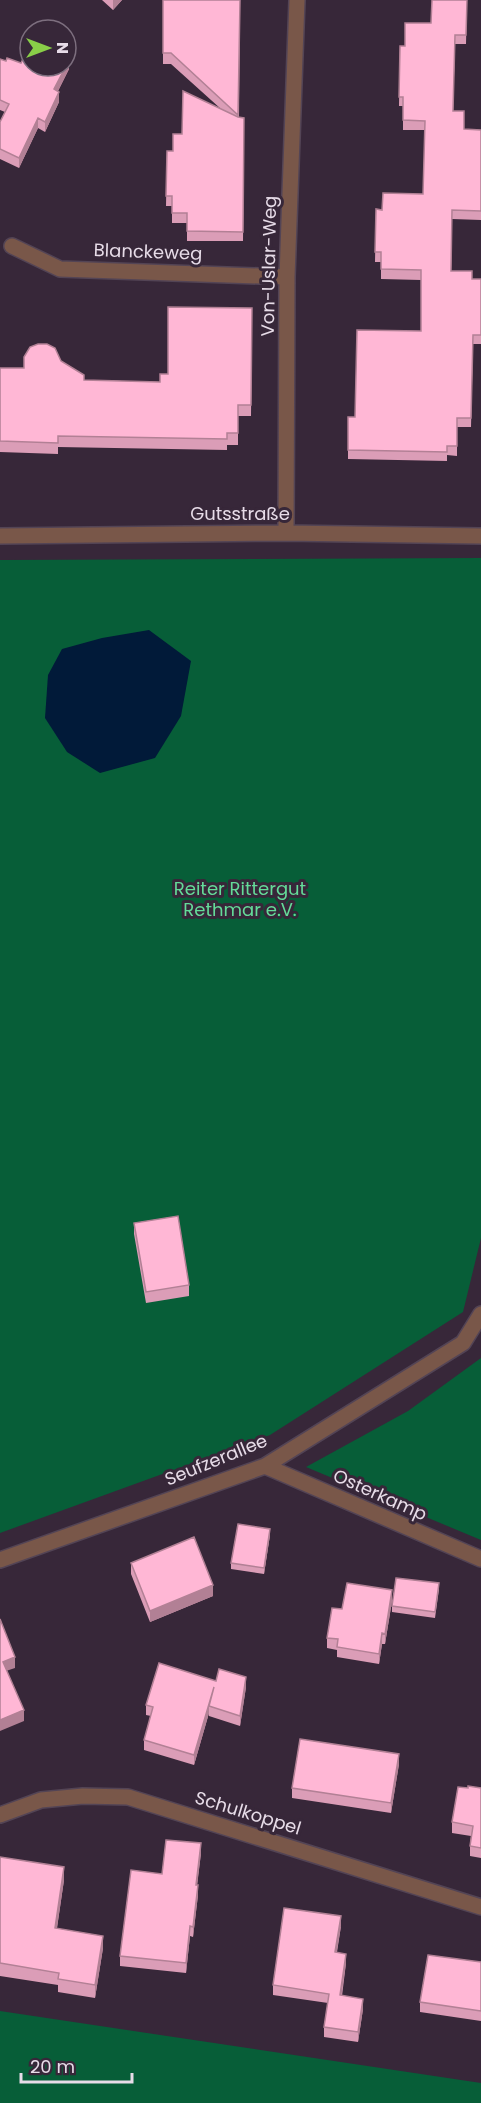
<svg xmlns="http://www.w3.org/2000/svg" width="481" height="2103" font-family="Poppins,sans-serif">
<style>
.green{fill:#075e38}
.water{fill:#011a39}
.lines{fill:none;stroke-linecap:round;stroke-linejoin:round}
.street-casing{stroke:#534455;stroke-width:18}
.street{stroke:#795749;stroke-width:15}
.wall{fill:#db9db7}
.shaded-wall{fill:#b28095}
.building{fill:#ffb7d5;stroke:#b28095;stroke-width:1.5}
.labels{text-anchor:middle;stroke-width:6;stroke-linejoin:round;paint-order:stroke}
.street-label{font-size:18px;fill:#e7dce8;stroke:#372739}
.park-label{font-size:18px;fill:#64db99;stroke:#372739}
</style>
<rect width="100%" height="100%" fill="#372739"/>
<path class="green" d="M481,558v680l-18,74 -193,123 -270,98v-973z
M481,1358v182l-175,-73 102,-56z
M0,2011l481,72v20h-481z"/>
<path class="water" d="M149,630l42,31 -10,55 -26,42 -55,15 -33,-21 -22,-34 3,-43 14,-26 40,-11z"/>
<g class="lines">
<g class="street-casing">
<path id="street" d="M12,246l48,23 227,8
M286,533l1,-256 10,-277
M0,536l286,-3 195,3
M265,1466l216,93
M0,1560l265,-94 198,-123 18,-29
M0,1815l41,-15 42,-4 45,1 353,110"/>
</g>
<use href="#street" class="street"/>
</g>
<path class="wall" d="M102,0h20l-9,10z
M163,0h77l-1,117 5,1 -1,123h-56v-18h-15v-17h-6l1,-55h6l9,-17 39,-25 -50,-45h-8z
M467,0l-1,44h-11l-2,67 11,18 17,1v90l-29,-1 -1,52 21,8h9v65h-8l-2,83h-14v29l-10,-1v6l-99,-2v-42h7l66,-86v-51l-40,-1v-17h-6l1,-53 6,1 41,-16 2,-64h-22v-24h-4l1,-60h5l26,-23z
M0,59l6,2 15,2 47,-4 1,10 -11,22 1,11 -14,30 -7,-4 -19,40 -19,-9v-37l5,-10 -5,-2z
M252,308l-1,108h-13v29h-11v5l-169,-3v7l-58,-2v-84h24l37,-7 23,19 76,2z
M134,1223l55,62v11l-43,7 -12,-69z
M270,1535l-6,39 -33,-5v-6z
M131,1563l82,33 -63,26 -19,-48z
M439,1589l-4,29 -43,-6v-6z
M392,1601l-7,43h-3l-3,20 -42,-7v-7l-10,-2v-10l15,-29z
M216,1681l30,6 -6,39 -31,-10v-3l-15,52 -50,-15v-10l7,-24 -5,-1v-10z
M399,1764l-8,49 -99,-15v-10z
M468,1788h13v70l-11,-2v-10l1,-10 -19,-3v-11z
M201,1853l-4,32 1,10 -5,42 -3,-1 -4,37 -66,-7v-10l42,-82z
M0,1857l64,23 -7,48 46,20 -8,50 -37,-6v-7l-58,-9z
M341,1926l-4,26 9,11 -4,33 21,13 -5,33 -34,-5v-10l4,-24 -55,-8v-10z
M481,1962v59l-61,-9v-10z"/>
<path class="shaded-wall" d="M113,0h9l-9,10z
M68,49v9l-2,5v-9z
M69,59v10l-15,30v-10z
M59,92v10l-14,30v-10z
M38,118v10l-19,40v-10z
M270,1529v6l-6,39v-6z
M213,1585v11l-63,26v-11z
M392,1590v11l-7,43v-10z
M382,1633v11l-3,20v-10z
M15,1657v11l-12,4v-10z
M246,1677v10l-6,39v-10z
M214,1687l-5,19v7l-15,52v-10z
M24,1710v11l-24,10v-11z
M399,1754v10l-8,49v-10z
M201,1843v10l-5,42v-10z
M64,1867v13l-9,61v-13z
M198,1885v10l-5,42v-10z
M341,1916v10l-6,36v-10z
M190,1926v10l-4,37v-10z
M103,1936v12l-8,50v-13z
M346,1954v9l-6,42v-10z
M363,1999v10l-5,33v-10z"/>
<path class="building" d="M163,0h77l-2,115 -67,-62h-8z
M432,0h35l-1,35h-11l-2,76h11v18l17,1v81l-29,-1 -1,61h21v8h9v56h-8l-2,83h-14v28h-10v6l-99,-2v-33h7l2,-87 64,1v-61l-40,-1v-17h-6l1,-43 6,1 1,-17 40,1 2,-73 -22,-1v-23h-4l1,-51h5v-23h26z
M30,45v21h36l-12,23 5,3 -14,30 -7,-4 -19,40 -19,-9v-27l9,-18 -9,-4v-41l6,2 1,-3 14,5z
M66,57l3,2 -3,7z
M183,91l55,26 6,1 -1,114 -56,-1v-18h-15v-17h-6l1,-45h6v-17h9z
M168,307l84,1 -1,97h-13v28h-11v6l-169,-3v7l-58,-2v-73h24v-11l6,-10 8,-3h9l8,4 6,13 23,14v5l76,2v-8h8z
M178,1216l11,69 -43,7 -12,-69z
M238,1524l32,5 -6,39 -33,-5z
M194,1537l19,48 -63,26 -19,-48z
M396,1578l43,5 -4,29 -43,-6z
M347,1583l45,7 -7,44 -3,-1 -3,21 -42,-7 1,-8 -11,-1 5,-30 10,1z
M0,1619l15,38 -12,5 21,48 -24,10z
M159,1663l57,18 3,-12 27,8 -6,39 -31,-10 5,-19 -20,68 -50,-15 9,-33 -7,-2z
M300,1739l99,15 -8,49 -99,-15z
M468,1786l13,2v60l-11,-2 3,-20 -21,-4 6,-35 10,1z
M166,1840l35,3 -5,42h2l-5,42 -3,-1 -4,37 -66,-7 11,-86 31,4z
M0,1857l64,10 -9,61 48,8 -8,49 -37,-6 1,-6 -59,-10z
M284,1908l57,8 -6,36 11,2 -6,41 23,4 -5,33 -34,-5 5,-33 -56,-9z
M428,1955l53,7v49l-61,-9z"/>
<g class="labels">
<g class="street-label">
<text transform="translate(148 252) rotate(2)" y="6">Blanckeweg</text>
<text transform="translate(269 266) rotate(-89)" y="6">Von-Uslar-Weg</text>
<text x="240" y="520">Gutsstraße</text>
<text transform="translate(216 1460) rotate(-22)" y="6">Seufzerallee</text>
<text transform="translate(380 1495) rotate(24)" y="6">Osterkamp</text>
<text transform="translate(248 1813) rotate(17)" y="6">Schulkoppel</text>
</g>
<g class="park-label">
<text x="240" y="895">Reiter Rittergut<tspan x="240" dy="21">Rethmar e.V.</tspan></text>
</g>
</g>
<g transform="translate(48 48) rotate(90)"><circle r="28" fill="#372739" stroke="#7d6f7f" stroke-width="1.5"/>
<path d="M0-4.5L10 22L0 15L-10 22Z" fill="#89ce48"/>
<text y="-9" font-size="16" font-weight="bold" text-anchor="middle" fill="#e7dce8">N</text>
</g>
<path d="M21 2073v9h111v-9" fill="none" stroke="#e7dce8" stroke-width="3"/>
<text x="30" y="2073" font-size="18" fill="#e7dce8" stroke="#372739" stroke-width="4.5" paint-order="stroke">20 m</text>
</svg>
